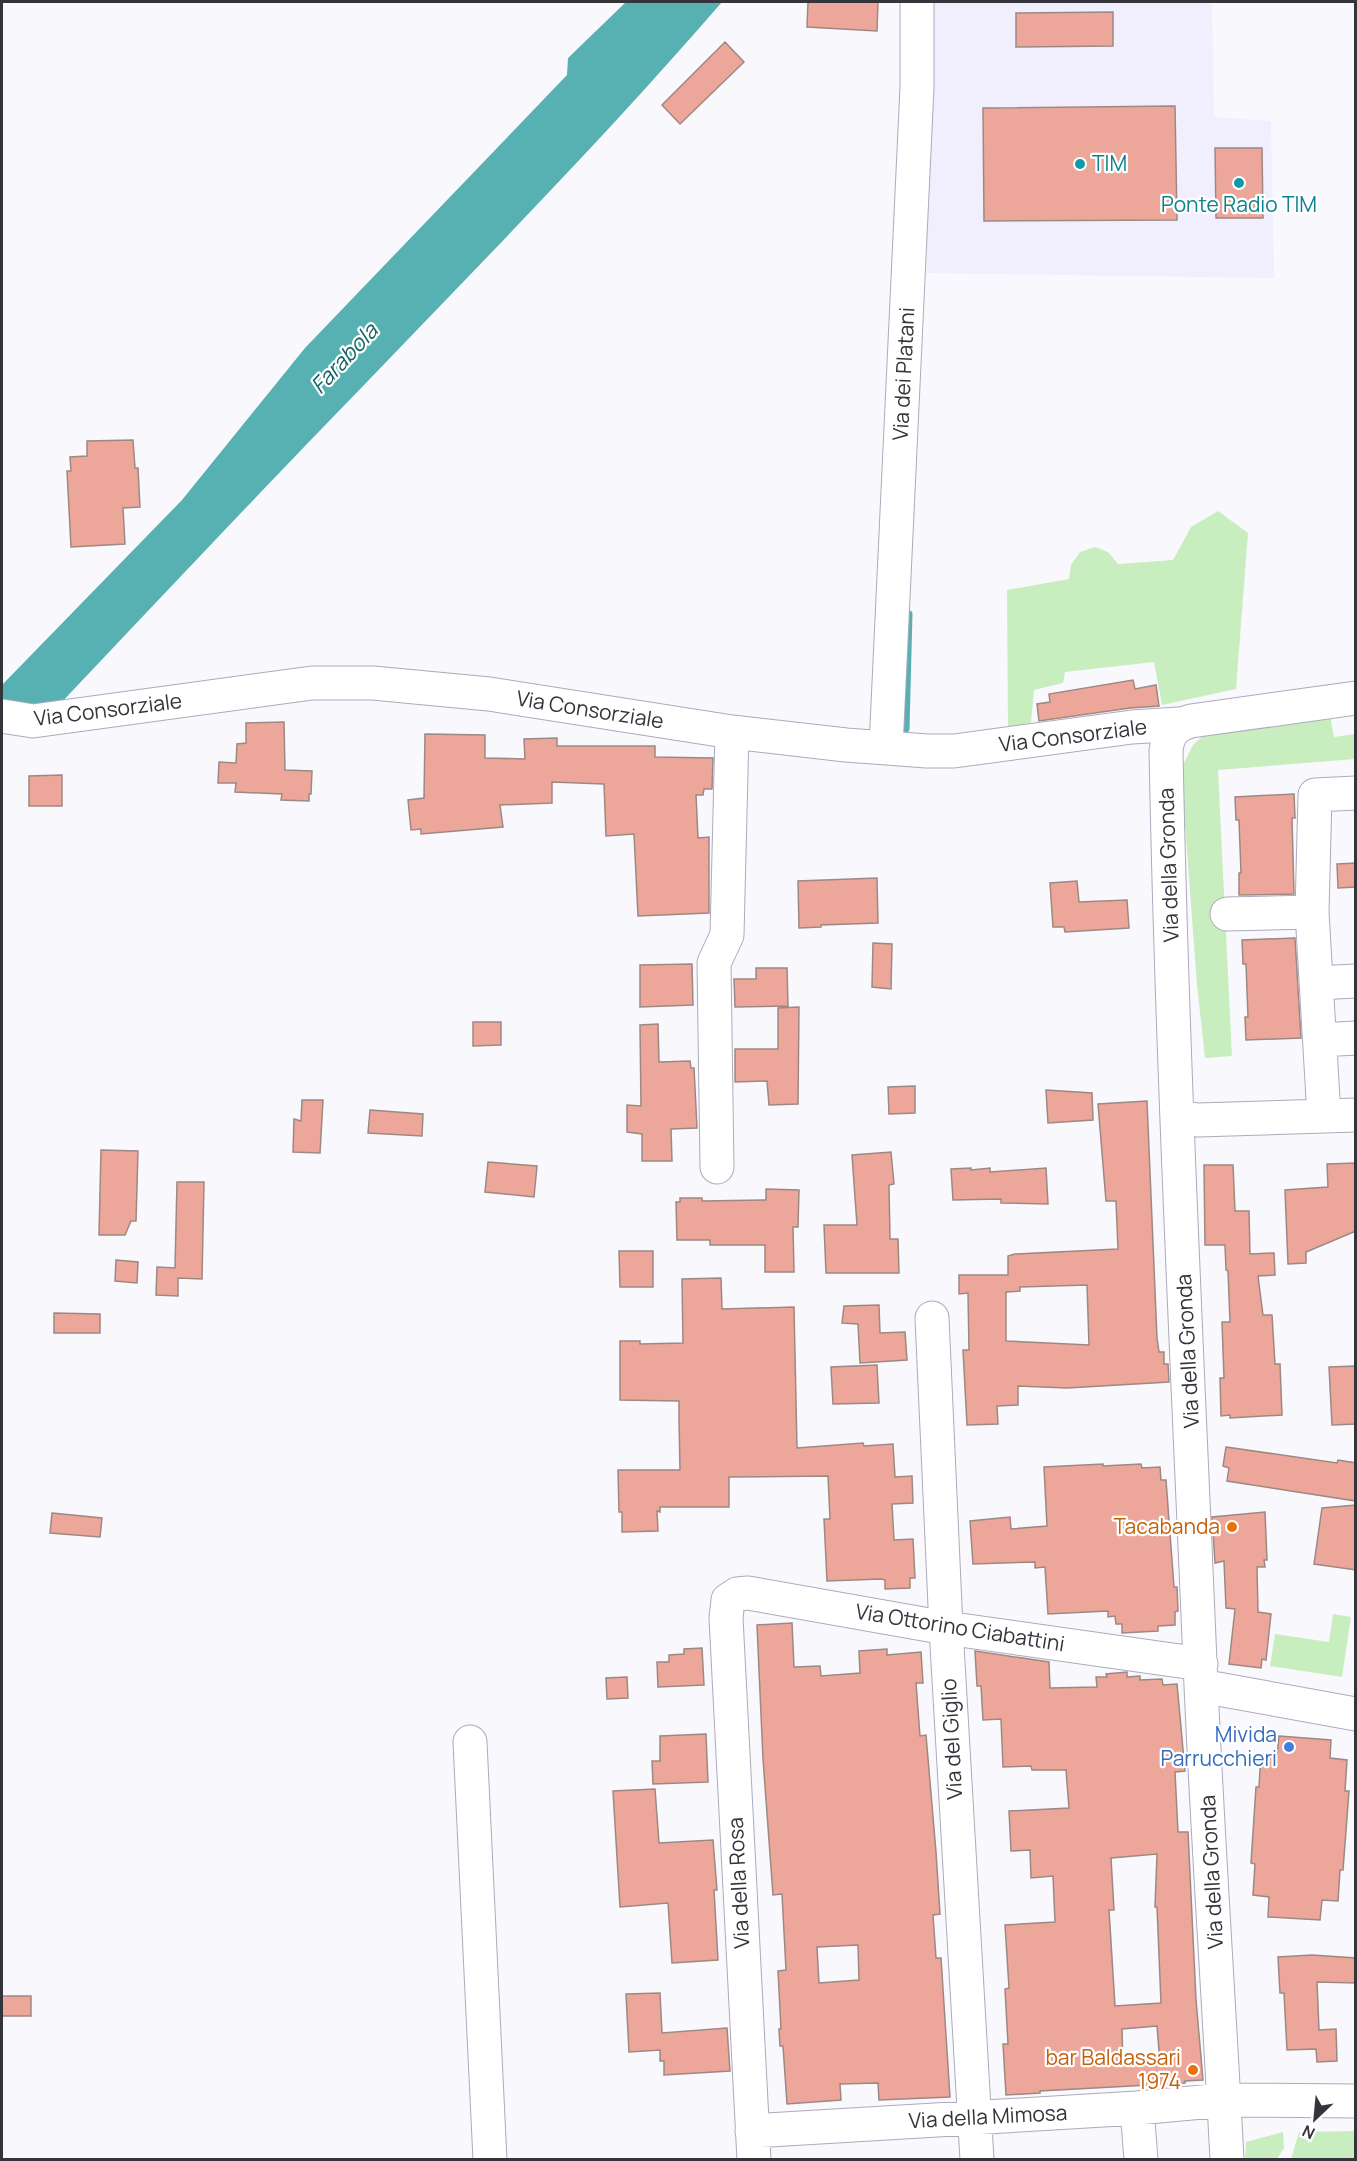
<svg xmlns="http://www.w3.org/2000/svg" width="1357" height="2161" font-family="Manrope,sans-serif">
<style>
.built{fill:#f1eefe}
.green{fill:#c8eebf}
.water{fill:#57b1b3}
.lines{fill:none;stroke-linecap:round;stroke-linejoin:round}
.stream{stroke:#57b1b3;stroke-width:7}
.building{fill:#eda79a;stroke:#9d8884;stroke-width:1.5;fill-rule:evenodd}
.minor-casing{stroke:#adaabc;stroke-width:35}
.minor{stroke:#fff;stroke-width:33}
.culture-dot{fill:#0f9aa8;stroke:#fff;stroke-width:2}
.food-dot{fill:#e8710a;stroke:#fff;stroke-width:2}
.shop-dot{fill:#3f7fe0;stroke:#fff;stroke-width:2}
.labels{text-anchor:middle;stroke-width:4.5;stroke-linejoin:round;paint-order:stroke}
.culture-label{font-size:21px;fill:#0d838f;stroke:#fff;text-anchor:start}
.street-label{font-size:21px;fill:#35343b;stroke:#fff}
.food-label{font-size:21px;fill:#c56008;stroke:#fff;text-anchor:end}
.shop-label{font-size:21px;fill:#366cbe;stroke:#fff;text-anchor:end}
.water-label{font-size:22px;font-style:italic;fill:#176264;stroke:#fff}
</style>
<rect width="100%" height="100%" fill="#f9f8fc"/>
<path class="built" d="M928,2h284l2,115 57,4 3,157 -347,-5z"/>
<path class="green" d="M1218,511l30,22 -12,156 -74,16 -8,-43 -89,10 -2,11 -29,7 -3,33 -23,5 -1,-138 62,-11 2,-14 9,-13 15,-5 13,5 10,12 55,-4 18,-33z
M1330,715l4,22 21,-3v25l-137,11 14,286 -27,2 -8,-73 -13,-174 -1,-46 10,-20 12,-11z
M1333,1614l18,3 -9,60 -72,-11 5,-32 54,8z
M1355,2131v28h-64l8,-27z
M1283,2132l1,16 -7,11h-32l1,-17z"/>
<path class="water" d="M626,2h96c-114,132 -237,257 -358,383 -103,106 -204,213 -305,320l-57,-1v-19l180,-185 123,-152 262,-273 1,-17z"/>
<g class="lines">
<path class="stream" d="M906,729l3,-115"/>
</g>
<path class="building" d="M808,2h70l-1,29 -70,-4z
M1113,12v34l-97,1v-34z
M725,42l19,20 -64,62 -18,-19z
M1175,106l2,114 -193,1 -1,-113z
M1215,148h47l1,70h-47z
M133,440l2,28h3l2,39 -17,1 2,36 -54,3 -4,-76h4l-1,-14 17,-1v-15z
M1133,680l2,9 21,-4 3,21 -29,2 -91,13 -2,-17 13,-2 -1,-8z
M284,722l1,48 27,1 -1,23h-2v7l-28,-1 1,-6 -47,-2 1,-9h-18l1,-21 17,1 1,-19 9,-1v-20z
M425,734l60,1v23l40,1 -1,-20 33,-1v8h98v11l58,1 -1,31h-8l-1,6h-7l2,43 11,-1v76l-71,3 -4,-82 -28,2 -2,-52 -52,-2v21l-52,2 3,22 -82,7v-5l-10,1 -3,-30 16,-2z
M62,775v31h-33v-30z
M1294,794l1,24h-3l2,76 -55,1v-22h2l-2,-53h-3l-1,-23z
M1356,863v24l-18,1 -1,-24z
M877,878l1,45 -57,2v2l-22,1 -1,-47z
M1077,881l2,21 48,-2 2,28 -64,4 -1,-5h-11l-3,-44z
M1295,938l6,100 -55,2 -1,-23h3l-2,-53h-3l-1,-24z
M873,943l19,1 -1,45 -19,-2z
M692,964l1,41 -53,2v-42z
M756,968h31l1,38 -53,1 -1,-28h22z
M799,1007l-1,97 -29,1 -2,-24 -32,1v-33h43v-41z
M473,1022h28v23l-28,1z
M658,1024l1,38 31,-1 1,7h3l3,60 -26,1 1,32h-30v-27l-15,-2v-27l14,1 -1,-81z
M915,1086v27l-26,1 -1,-27z
M1046,1090l46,3 1,27 -45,3z
M302,1100h21l-3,53 -27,-1 1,-33 7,2z
M1147,1101l10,237 2,14h5v12h4l1,18 -102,6 -49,-2v19l-21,1 1,18 -31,1 -4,-75h6l-1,-57 -9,1v-19h49v-19l7,-2 103,-5 -2,-48h-10l-8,-97zM1087,1285l2,60 -83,-4v-49l14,-1v-4z
M370,1110l53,4 -1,22 -54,-3z
M101,1150l37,1 -2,70h-5l-6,14h-26z
M891,1152l3,32 -5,1 1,54h8l1,34h-73l-2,-48h33l-5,-70z
M488,1162l49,4 -3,31 -49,-5z
M1356,1163v68l-50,21v11l-18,1 -3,-74 43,-3 -1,-23z
M1204,1165h29l2,46h14l1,43 24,-1 1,22 -17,1 5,39h9l3,49h5l2,51 -52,3v-3l-9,1 -1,-38h4l-2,-56h8l-2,-51 -2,-1 -1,-25h-20z
M971,1168v2l19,-2v4l56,-4 2,36 -47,-1v-4l-48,1 -2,-31z
M177,1182h27l-2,97 -24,-1v18l-22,-1 1,-28 18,1z
M766,1189l33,1 -1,37h-5l1,45h-29v-27h-55v-5h-33l-1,-38h4v-4h22v3l64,-1z
M619,1251h34v36h-33z
M116,1260l22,2 -1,21 -22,-2z
M721,1278l1,31 72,-2 3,141 66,-5 1,3 29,-2 2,33 17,-1 1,27 -21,1 2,36 19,-1 2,39h-5v10l-25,1v-9l-4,-1 -54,2 -3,-62h6l-2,-43 -99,1v30h-69v5l-3,-1 1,20 -36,1v-20h-3l-1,-42h62l-1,-52v-17l-59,-1v-59h20v3l43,-1 -1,-64z
M879,1305l1,28 25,-1 2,28 -47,3 -2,-39 -16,-1 2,-17z
M54,1313l46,1v19h-46z
M877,1365l2,38 -46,1 -2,-37z
M1356,1366v58l-24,1 -3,-58z
M1226,1447l111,16 1,-3 18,3v38l-129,-20 2,-13 -6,-2z
M1103,1464v2l38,-2 1,4 18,-1 1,13h5l8,107h3l1,24 -3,1v13l-17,1v5l-36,2v-9h-6l-1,-8 -7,1v-6l-60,3 -3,-47 -10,1v-6l-62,2 -3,-43 40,-4 1,12 36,-3 -3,-59z
M1356,1505v65l-42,-6 8,-56z
M1265,1512l2,48h-3l1,7h-8l1,45 13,2 -5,46 -4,-1 -1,9 -32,-4 6,-55 -9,-1 -2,-47 -9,2 -3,-46z
M52,1513l50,5 -2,19 -50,-4z
M792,1623l2,44 26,-1 1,10 39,-3 -1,-22 28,-2v6l34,-3 2,31h-7l4,53 6,-1 10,117 4,62 -7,1 3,43h5l9,139 -71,3 -1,-17 -38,1 1,16 -54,4 -4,-58h-3l-1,-17h2l-3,-58 8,-1 -4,-76 -9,1 -10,-136 -6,-134zM858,1945l1,35 -40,3 -2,-36z
M702,1648l2,37 -46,2 -1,-25h12v-7l15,-1v-5z
M975,1651l74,11 1,26 47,-1 -1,-10h11l-1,-3 21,-2v5l13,-1v4l22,-1 1,6 14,-1 8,87 -10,1 3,60h10l8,168 7,80 -18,1v2l-145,8v2l-34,2 -3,-51h5l-3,-55 4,-1 -4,-63 50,-3 -2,-46 -22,2 -1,-28 -19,1 -2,-40 60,-3 -3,-38h-34l-1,-4 -28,1 -2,-48 -18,1 -2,-34h-4zM1157,1854l-2,53h2l4,96 -46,3 -6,-96h5l-3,-52zM1157,2026l3,37 -37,3 -1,-37z
M627,1677l1,21 -21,1 -1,-21z
M706,1734l2,48 -55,2 -1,-23h8v-25z
M1279,1736l52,4 -1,18 17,2 -2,31h4l-6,79h-3l-2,31 -16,-1 -2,20 -52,-3 1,-20 -16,-2 2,-31 -4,-1 5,-76h3l2,-33 16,2z
M655,1789l4,54 54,-3 4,50h-3l4,70 -46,3 -4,-60 -48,4 -7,-116z
M1312,1955l44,3v25l-39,-1 2,48 17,-1 1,32 -20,1 -1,-13 -29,1 -3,-57h-4l-2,-36z
M660,1993l2,40 65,-5 3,43 -66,4v-14h-4v-11l-31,2 -3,-58z
M2,1996h29v20h-29z"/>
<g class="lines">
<g class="minor-casing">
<path id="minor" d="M2,716l31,5 279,-38h61l116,11 243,38 114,13 81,6h27l178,-24 47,-3
M886,747l31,-660v-85
M1227,914l85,-2
M1316,983l40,-2
M1320,1040l36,-2
M1324,1116l-12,-204 3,-117 41,-2
M1177,1117l21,3 158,-5
M717,1167l-3,-204 13,-28 5,-203
M932,1318l14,310 31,532
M1201,1686l155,28
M470,1742l20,418
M1137,2108l4,52
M752,2131l385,-23 87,-8 132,1
M754,2160l-28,-542 2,-18 9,-6 11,-1 198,35 255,36
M1227,2160c-8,-158 -19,-316 -26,-474 -13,-312 -29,-623 -35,-935 2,-18 8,-25 25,-30l165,-23"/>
</g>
<use href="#minor" class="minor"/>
</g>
<g class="culture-dot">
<circle cx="1080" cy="164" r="6"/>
<circle cx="1239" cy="183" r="6"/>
</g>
<g class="food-dot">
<circle cx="1232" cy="1527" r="6"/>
<circle cx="1193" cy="2070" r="6"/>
</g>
<circle class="shop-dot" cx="1289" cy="1747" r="6"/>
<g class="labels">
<g class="culture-label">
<text x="1092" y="171">TIM</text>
<text x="1239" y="212" text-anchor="middle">Ponte Radio TIM</text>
</g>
<g class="street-label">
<text transform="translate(904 374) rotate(-87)" y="7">Via dei Platani</text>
<text transform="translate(108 710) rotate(-7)" y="7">Via Consorziale</text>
<text transform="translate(590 710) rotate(9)" y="7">Via Consorziale</text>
<text transform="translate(1073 736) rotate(-7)" y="7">Via Consorziale</text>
<text transform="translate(1169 865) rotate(-92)" y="7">Via della Gronda</text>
<text transform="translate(1188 1351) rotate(-93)" y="7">Via della Gronda</text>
<text transform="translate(960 1628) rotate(9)" y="7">Via Ottorino Ciabattini</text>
<text transform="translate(952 1739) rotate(-93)" y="7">Via del Giglio</text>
<text transform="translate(1212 1872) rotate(-93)" y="7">Via della Gronda</text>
<text transform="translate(739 1883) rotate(-93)" y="7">Via della Rosa</text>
<text transform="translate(988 2117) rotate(-3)" y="7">Via della Mimosa</text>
</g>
<g class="food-label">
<text x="1220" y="1534">Tacabanda</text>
<text x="1181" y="2065">bar Baldassari<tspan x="1181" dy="24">1974</tspan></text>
</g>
<g class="shop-label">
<text x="1277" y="1742">Mivida<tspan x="1277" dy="24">Parrucchieri</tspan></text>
</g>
<g class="water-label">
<text transform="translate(344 358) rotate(-47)" y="8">Farabola</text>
</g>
</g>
<rect width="1357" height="2161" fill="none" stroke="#35343b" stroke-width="6"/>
<g transform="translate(1315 2119) rotate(206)" stroke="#ffffff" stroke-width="4.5" paint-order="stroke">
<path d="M0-4.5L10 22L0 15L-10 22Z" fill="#35343b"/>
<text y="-9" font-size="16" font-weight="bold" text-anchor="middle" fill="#35343b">N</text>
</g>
</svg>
